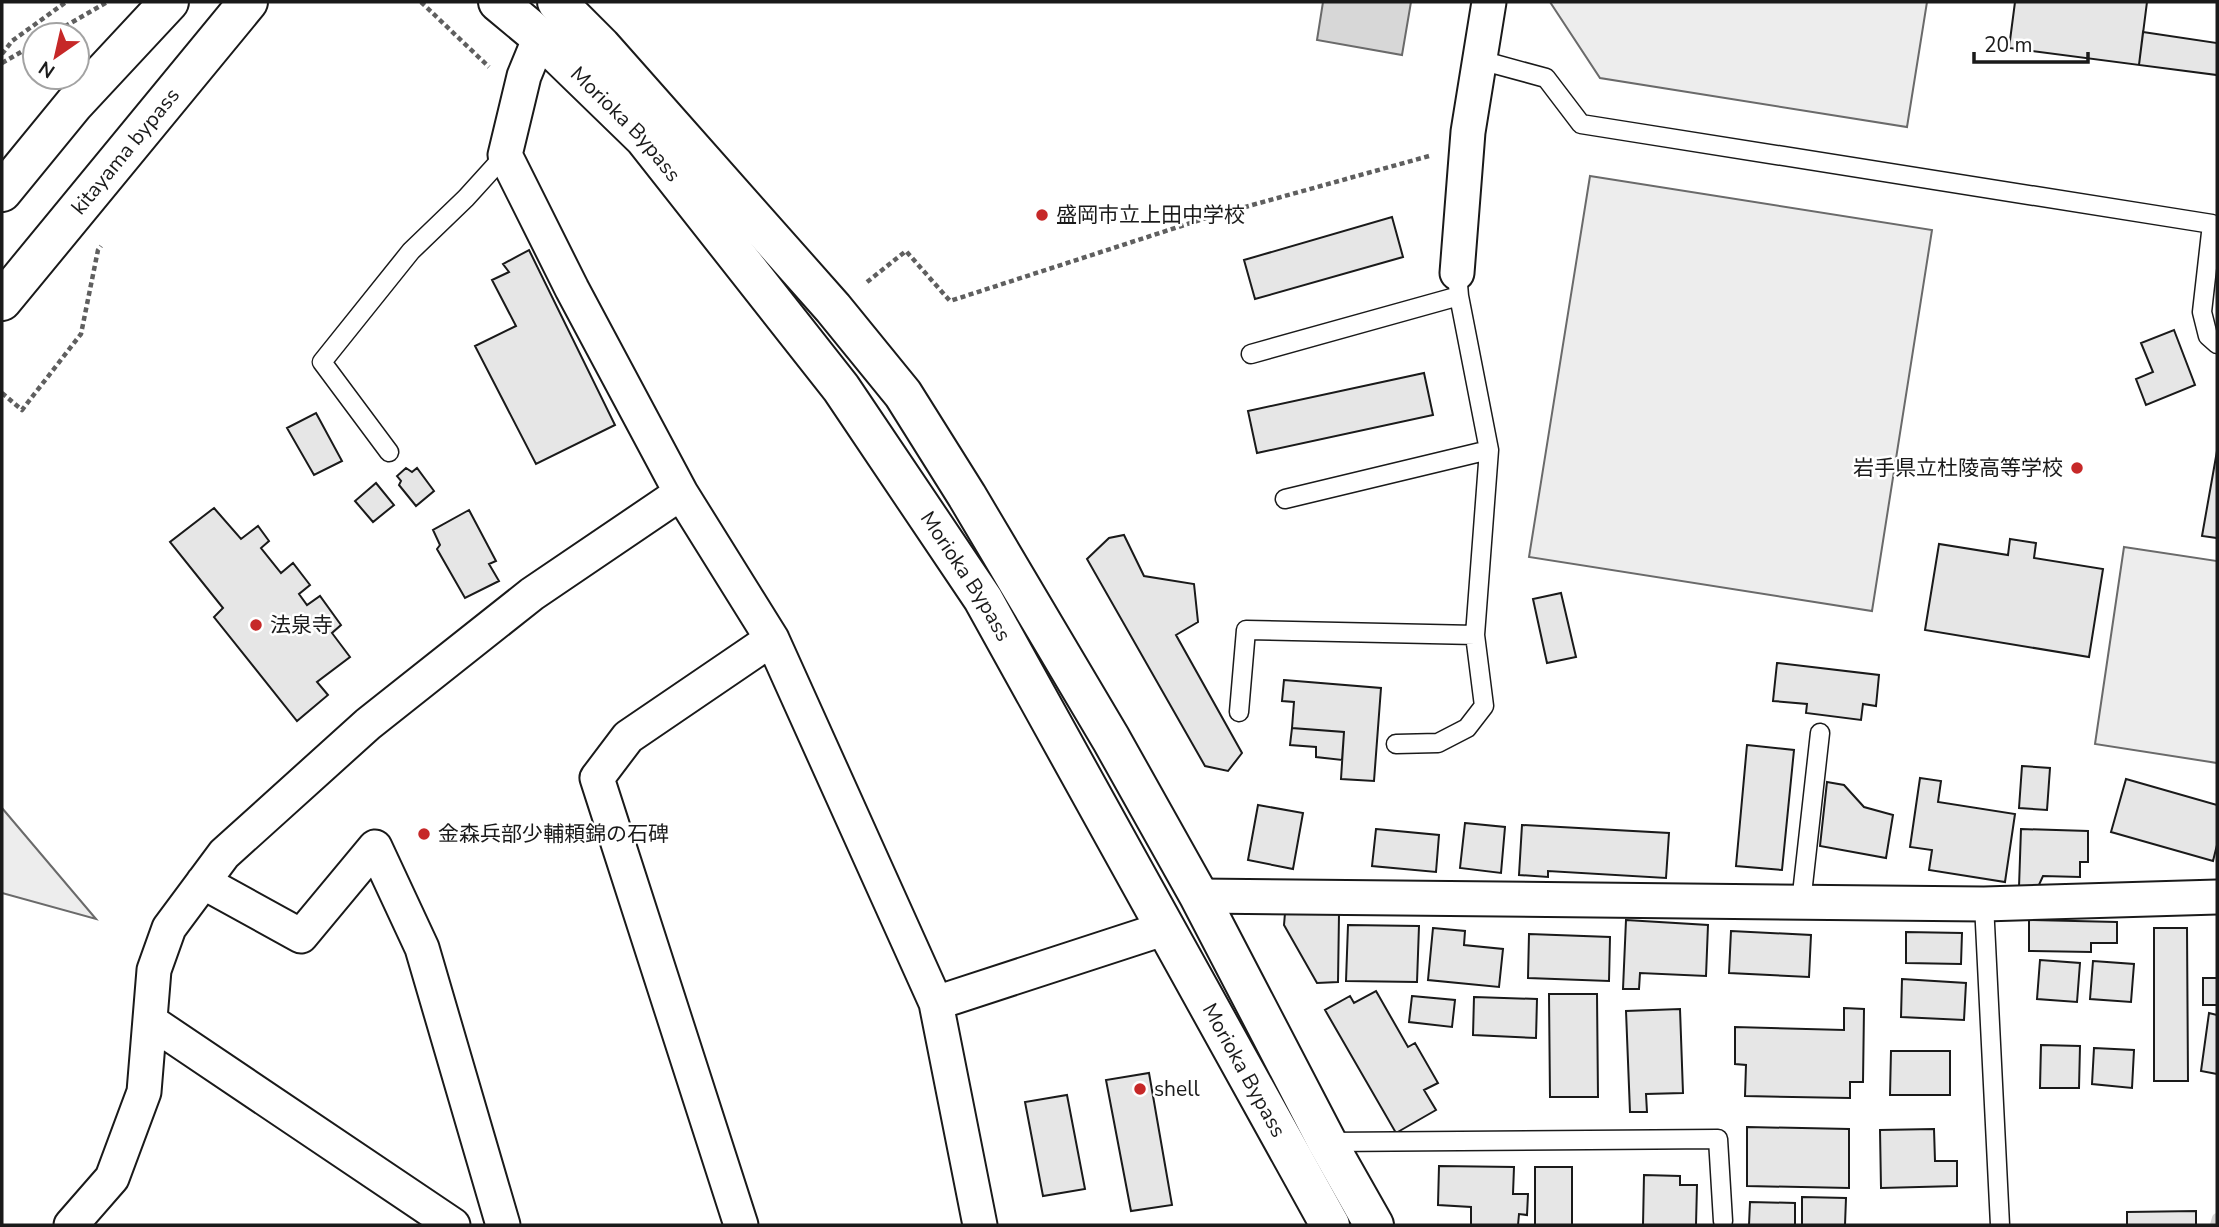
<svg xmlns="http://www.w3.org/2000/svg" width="2219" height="1227" font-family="'Nunito Sans','Noto Sans JP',sans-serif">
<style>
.built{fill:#ededed;stroke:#6a6a6a;stroke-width:2}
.water{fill:#d7d7d7;stroke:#6a6a6a;stroke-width:2}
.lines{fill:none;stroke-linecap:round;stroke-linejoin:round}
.stream{stroke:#d7d7d7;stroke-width:10}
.building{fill:#e6e6e6;stroke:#1a1a1a;stroke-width:2}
.lane-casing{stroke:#1a1a1a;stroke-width:21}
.street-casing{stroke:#1a1a1a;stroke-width:37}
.highway-casing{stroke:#1a1a1a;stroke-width:42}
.path{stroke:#5f5f5f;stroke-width:4.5;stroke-dasharray:5 3.5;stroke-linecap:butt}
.lane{stroke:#fff;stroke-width:18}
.street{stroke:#fff;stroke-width:33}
.highway{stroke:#fff;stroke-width:38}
.poi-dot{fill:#c62828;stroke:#fff;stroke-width:2.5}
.labels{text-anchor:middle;stroke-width:5;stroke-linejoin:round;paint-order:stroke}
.street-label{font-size:21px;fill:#1a1a1a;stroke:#fff}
.poi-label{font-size:21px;fill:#1a1a1a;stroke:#fff;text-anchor:start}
</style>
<rect width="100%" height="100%" fill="#fff"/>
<path class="built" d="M1550,2h377l-20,125 -307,-49z
M1590,176l342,54 -60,381 -343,-54z
M2124,547l93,14v202l-122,-19z
M2,808l94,111 -94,-26z"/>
<path class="water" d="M1323,2h88l-9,53 -85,-15z"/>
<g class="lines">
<path class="stream" d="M2215,1225l2,-7"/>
</g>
<path class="building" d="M2015,2h132l-8,63 -130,-17z
M2143,32l74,11v32l-78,-10z
M1392,217l11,40 -148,42 -11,-39z
M529,250l86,175 -79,39 -61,-118 41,-20 -24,-46 17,-8 -6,-8z
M2174,330l21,55 -49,20 -10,-26 17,-7 -12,-29z
M1424,373l9,42 -176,38 -9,-42z
M316,413l26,48 -28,14 -27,-47z
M2217,451v87l-15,-2z
M406,468l6,4 5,-4 17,23 -18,15 -17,-21 2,-4 -4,-5z
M376,483l18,22 -21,17 -18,-21z
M214,508l27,31 17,-13 11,15 -8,7 20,25 12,-10 17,22 -11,9 8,11 13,-9 21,29 -9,8 18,24 -33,25 11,13 -31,26 -83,-104 9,-9 -53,-66z
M469,510l27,51 -7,3 10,17 -34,17 -28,-49 3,-4 -7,-15z
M1124,535l20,41 50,8 4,38 -22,13 66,118 -14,18 -23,-5 -118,-207 22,-21z
M2010,539l26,4 -2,15 69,11 -14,88 -164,-27 14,-86 69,11z
M1561,593l15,64 -29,6 -14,-64z
M1777,663l102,12 -3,31 -13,-2 -2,16 -55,-7 1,-9 -34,-3z
M1284,680l97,8 -7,93 -33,-2 3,-47 -52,-4 2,-26 -12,-1z
M1292,728l52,4 -2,28 -26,-3v-10l-26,-2z
M1747,745l47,5 -12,120 -46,-4z
M2022,766l28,2 -3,42 -28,-2z
M1920,778l21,3 -3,21 77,12 -10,68 -76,-12 3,-20 -22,-3z
M2126,779l91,26v40l-4,16 -102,-29z
M1827,782l17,3 20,22 29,8 -7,43 -66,-12z
M1258,805l45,8 -10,56 -45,-9z
M1465,823l40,4 -4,46 -41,-5z
M1522,825l147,8 -3,45 -118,-7v6l-29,-2z
M1376,829l63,6 -3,37 -64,-6z
M2021,829l67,2v31h-8v15l-37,-1 -5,11h-19z
M1285,913l54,1 -1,68 -21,1 -33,-58z
M1626,920l82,5 -2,51 -66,-3 -1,16h-16z
M2029,920l88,2v21h-26v9l-62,-1z
M1348,925l71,1 -2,56 -71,-1z
M1433,928l32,3 -1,14 39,4 -4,38 -71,-7z
M2154,928h33l1,153h-34z
M1731,931l80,4 -2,42 -80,-4z
M1906,932l56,1 -1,31 -55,-1z
M1529,934l81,3 -1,44 -81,-3z
M2040,960l40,3 -3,39 -40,-3z
M2093,961l41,3 -3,38 -41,-3z
M2203,978h14v27h-14z
M1902,979l64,4 -2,37 -63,-3z
M1376,991l32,56 7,-4 23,40 -14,7 12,20 -40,23 -71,-123 25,-14 4,7z
M1549,994h48l1,103h-48z
M1412,996l43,4 -3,27 -43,-5z
M1474,997l63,2 -1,39 -63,-3z
M1844,1008l20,1 -1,73h-13v16l-105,-2 1,-31 -11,-1v-37l109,3z
M1680,1009l3,84 -37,1 1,18h-17l-4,-101z
M2209,1013l8,2v59l-16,-3z
M2041,1045l39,1 -1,42h-39z
M2094,1048l40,2 -2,38 -40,-4z
M1891,1051h59v44h-60z
M1149,1073l23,132 -41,6 -25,-131z
M1067,1095l18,94 -42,7 -18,-94z
M1747,1127l102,2v59l-102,-2z
M1934,1129l1,32h22v25l-76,2 -1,-58z
M1439,1166l75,1 -1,27h15l-1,21 -8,-1 -1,11h-47v-18l-33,-2z
M1535,1167h37v58h-37z
M1644,1175l36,1v9h17l-1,40h-53z
M1802,1197l44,1 -1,27h-43z
M1750,1202l45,1v22h-46z
M2196,1211v14h-69v-13z"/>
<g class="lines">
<g class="lane-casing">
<path id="lane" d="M1480,60l66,18 35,46 631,100 -10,88 6,24 9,8
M1251,354l208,-58
M389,452l-67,-90 89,-111 55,-53 39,-43
M1285,499l204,-49
M1239,712l7,-82 229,5
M1396,744l42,-1 29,-15 17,-22 -9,-71 14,-185 -30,-154 -2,-23
M1801,903l19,-170
M1984,904l16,321
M1328,1142l390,-3 5,82"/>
</g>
<g class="street-casing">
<path id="street" d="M540,37l-16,39 -19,79 67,134 109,204 91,146 164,364 44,222
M1457,273l11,-141 21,-130
M203,882l98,54 74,-89 47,101 81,277
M1199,896l785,8 233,-7
M936,1003l230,-75
M150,1021l303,204
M71,1225l41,-47 32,-86 10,-122 15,-42 55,-74 144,-130 164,-130 149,-101
M741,1225l-144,-447 31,-41 144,-98"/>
</g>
<g class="highway-casing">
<g id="highway">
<path id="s1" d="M498,2l42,35 104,101 197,250 142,211 347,626"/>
<path d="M557,2l44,44 232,262 70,86 64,102 144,243 88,157 128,246 47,83"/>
<path d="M2,192l72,-88 95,-102"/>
<path id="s2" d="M2,301l246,-299"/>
</g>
</g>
<path class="path" d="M421,2l68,65
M50,35l57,-33
M2,54l10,-13 54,-39
M2,63l33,-19
M867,282l39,-31 44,50 259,-84 220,-61
M2,393l20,17 59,-76 17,-84 3,-4"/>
<use href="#lane" class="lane"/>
<use href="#street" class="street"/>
<use href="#highway" class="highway"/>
</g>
<g class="poi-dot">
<circle cx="1042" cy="215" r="7"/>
<circle cx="2077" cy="468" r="7"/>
<circle cx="256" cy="625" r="7"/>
<circle cx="424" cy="834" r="7"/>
<circle cx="1140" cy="1089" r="7"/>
</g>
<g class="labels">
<g class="street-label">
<text dy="7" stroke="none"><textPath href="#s1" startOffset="177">Morioka Bypass</textPath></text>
<text dy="7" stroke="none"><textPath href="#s2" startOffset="194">kitayama bypass</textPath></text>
<text dy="7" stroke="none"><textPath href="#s1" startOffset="744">Morioka Bypass</textPath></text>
<text dy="7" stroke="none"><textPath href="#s1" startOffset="1311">Morioka Bypass</textPath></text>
</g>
<g class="poi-label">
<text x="1056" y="222">盛岡市立上田中学校</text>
<text x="2063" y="475" text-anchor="end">岩手県立杜陵高等学校</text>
<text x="270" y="632">法泉寺</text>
<text x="438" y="841">金森兵部少輔頼錦の石碑</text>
<text x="1154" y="1096">shell</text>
</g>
</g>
<rect width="2219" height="1227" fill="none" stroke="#1a1a1a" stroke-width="7"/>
<g transform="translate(56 56) rotate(214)"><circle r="33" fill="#ffffff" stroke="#a3a3a3" stroke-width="2"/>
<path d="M0-5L12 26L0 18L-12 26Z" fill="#c62828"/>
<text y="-10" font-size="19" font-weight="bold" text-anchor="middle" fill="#1a1a1a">N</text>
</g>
<path d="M1974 52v10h114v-10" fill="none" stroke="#1a1a1a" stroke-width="3.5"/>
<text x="1984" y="52" font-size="21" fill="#1a1a1a" stroke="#ffffff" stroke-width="5" paint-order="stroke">20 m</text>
</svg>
